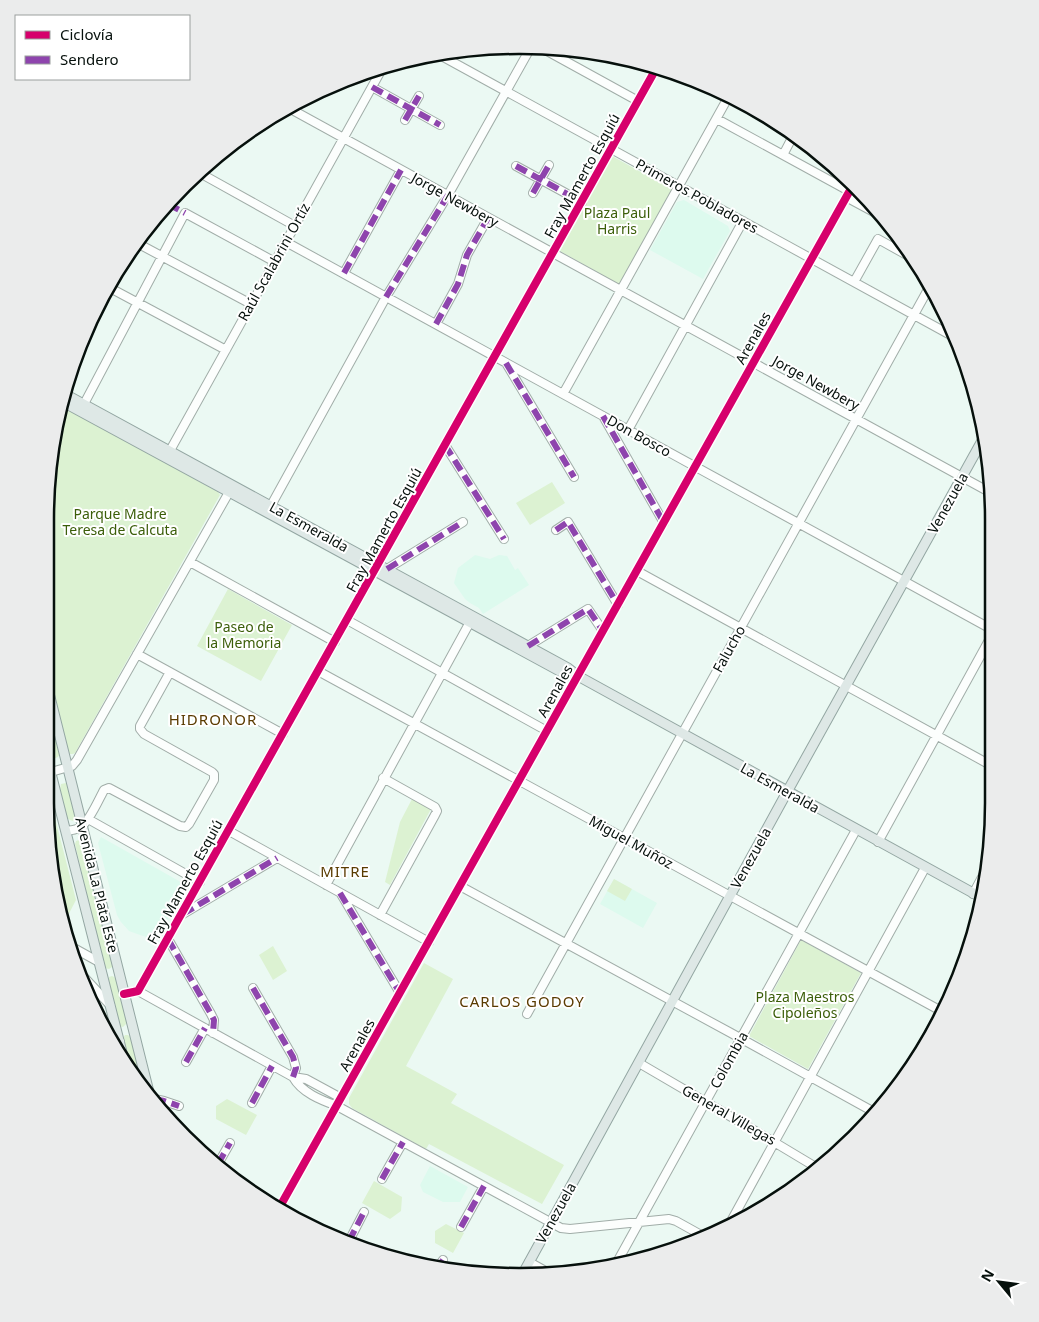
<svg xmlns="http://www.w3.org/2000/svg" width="1039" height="1322" font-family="'Noto Sans',sans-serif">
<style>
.built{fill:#ddfaee}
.green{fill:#dcf2d2}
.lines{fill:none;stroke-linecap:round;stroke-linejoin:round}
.minor-casing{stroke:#a1ada8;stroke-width:10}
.major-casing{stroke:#93a6a2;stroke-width:11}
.minor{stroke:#fcfefd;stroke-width:8}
.major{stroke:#dee8e6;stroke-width:9}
.quiet{stroke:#8e44ad;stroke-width:6;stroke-dasharray:12 6;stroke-linecap:butt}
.cycleway-casing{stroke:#fff;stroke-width:11}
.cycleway{stroke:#d6006c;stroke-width:8}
.labels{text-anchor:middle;stroke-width:4;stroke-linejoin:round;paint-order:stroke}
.street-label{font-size:14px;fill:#06100c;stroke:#fff}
.park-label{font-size:14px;fill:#3b5e09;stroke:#fff}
.neighbourhood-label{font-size:15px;letter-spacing:1px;fill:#5a3b00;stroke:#fff}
.rim{fill:none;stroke:#06100c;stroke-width:2.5}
</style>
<rect width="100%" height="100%" fill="#ebf9f3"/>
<path class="built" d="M684,200l44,26 2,5 -27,48 -53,-29 27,-48z
M475,555l15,4 9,-4 8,1 8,14 3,-2 11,17 -46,29 -4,-6 -9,-5 -5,-4 -11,-16 4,-15z
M101,837l85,48 -26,48 -7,3 -6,1 -7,-2 -11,-4 -8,-9 -4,-7 -19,-72z
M614,879l43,24 -14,25 -43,-24z
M430,1166l38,21 -8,15h-17l-20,-10 -3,-7z"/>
<path class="green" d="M612,156l63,35 -53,95 -62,-35z
M62,406l156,86 2,3 -145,258 -2,1h-3l-2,-2 -23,-92 1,-171z
M552,482l13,21 -35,22 -14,-22z
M228,589l64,36 -31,56 -64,-35z
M45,695l15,59c-2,4 -6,6 -9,2l-6,-21z
M45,779l31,121 -14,27 -17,-124z
M66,783l2,1 8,34 -3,3 -3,-1 -3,-2 -7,-29 1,-5z
M412,799l19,10 -41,76 -5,-3 15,-60z
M79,840h3l31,123 -1,4 -3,2 -4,-1 -1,-2 -29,-122 1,-3z
M614,879l18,10 -7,12 -18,-10z
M801,940l60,33 -53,96 -59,-33z
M273,946l14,25 -14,9 -14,-25z
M424,963l29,16 -47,87 51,28 -6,9 113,62 -22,39 -113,-60 -3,5 -74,-41 -3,-4v-6z
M112,976l2,1 2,2 11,44 -4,4 -4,-1 -11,-46 1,-3z
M125,1035h3l2,2 13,48 -14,-19 -7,-26z
M227,1099l30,16 -11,20 -30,-16v-13z
M374,1181l28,16 -1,14 -11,8 -28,-16z
M446,1224l18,9 -11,20 -18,-10v-12z"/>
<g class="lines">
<g class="minor-casing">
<path id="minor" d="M538,46l100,55
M438,54l518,284
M372,87l68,38
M287,107l266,146 440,241
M717,119l132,72
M405,120l14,-24
M783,155l11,-21
M516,166l66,36
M198,172l97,54
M533,193l16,-28
M846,197l39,21
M286,242l707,388
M137,243l114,61
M344,273l57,-103
M854,282l24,-43 36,20
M112,289l114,61
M436,324l22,-40 9,-29 21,-37
M506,363l68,114
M563,394l167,-300
M84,404l101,-191 90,49
M603,416l61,107
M628,430l115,-209
M445,445l59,94
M167,456l216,-389
M268,511l118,-214 62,-102 83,-148
M556,530l12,-8 50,83
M190,562l145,80
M387,569l76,-47
M637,571l357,196
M347,620l200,111
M528,646l60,-37 15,22
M137,654l146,80
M318,671l625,341
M51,772l21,-6 5,-6 155,-273
M88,819l112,63
M66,831c5,-1 12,-1 16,-5 8,-6 17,-27 22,-36l5,-2 71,38 6,1 3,-3 25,-44v-6l-2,-2 -68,-38 -4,-5v-3l30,-54
M229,831l200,111
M878,842l115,-209
M326,885l144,-263
M460,886l271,147 143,79
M341,894l59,99
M973,894l15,-28
M183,914l94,-56
M380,915l55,-100 2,-4 -2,-4 -52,-29
M168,939l43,75 3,6 -1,13
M70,946l29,16
M82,975l28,30
M253,988l40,69 3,11 -3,9
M138,991l155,86 13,2 35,19
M124,994l14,-3 519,-924
M527,1014l404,-730
M107,1036l13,6
M186,1062l19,-34
M639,1063l135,79 45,27
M905,1076l55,-99
M293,1077c9,16 28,23 44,29l224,122 9,1 99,-10 7,2 27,15
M154,1099l10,2 15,5
M252,1103l20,-37
M218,1164l12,-21
M382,1179l21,-37
M278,1210l575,-1025
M729,1225l196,-357
M461,1227l23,-41
M349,1241l15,-29
M529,1262l20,11
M616,1264l240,-434
M439,1266l4,-6"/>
</g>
<g class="major-casing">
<path id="major" d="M65,394l503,274 10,8 406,223
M63,402l502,272 12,2
M45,677l104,415
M45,750l79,310
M521,1277l266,-485 196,-353"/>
</g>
<use href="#minor" class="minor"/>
<use href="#major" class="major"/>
<path class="quiet" d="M372,87l68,38
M405,120l14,-24
M516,166l66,36
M533,193l16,-28
M168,204l17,9
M344,273l57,-103
M386,297l62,-102
M436,324l22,-40 9,-29 21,-37
M506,363l68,114
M603,416l61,107
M445,445l59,94
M556,530l12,-8 50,83
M387,569l76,-47
M528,646l60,-37 15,22
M340,893l60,100
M183,914l94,-56
M168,939l43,75 3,6 -1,13
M253,988l40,69 3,11 -3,9
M186,1062l19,-34
M154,1099l10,2 15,5
M252,1103l20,-37
M218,1164l12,-21
M382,1179l21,-37
M461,1227l23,-41
M349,1241l15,-29
M439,1266l4,-6"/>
<g class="cycleway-casing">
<path id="cycleway" d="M124,994l14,-3 519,-924
M278,1210l575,-1025"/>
</g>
<use href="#cycleway" class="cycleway"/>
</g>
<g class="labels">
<g class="street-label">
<text transform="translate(582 176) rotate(-61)" y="5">Fray Mamerto Esquiú</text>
<text transform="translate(697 196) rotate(29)" y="5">Primeros Pobladores</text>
<text transform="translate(455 200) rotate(29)" y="5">Jorge Newbery</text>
<text transform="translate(274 262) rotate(-61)" y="5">Raúl Scalabrini Ortíz</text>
<text transform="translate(753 338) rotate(-61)" y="5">Arenales</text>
<text transform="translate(816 383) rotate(29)" y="5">Jorge Newbery</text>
<text transform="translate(639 436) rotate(29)" y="5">Don Bosco</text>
<text transform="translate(948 503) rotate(-61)" y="5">Venezuela</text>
<text transform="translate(309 527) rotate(29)" y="5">La Esmeralda</text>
<text transform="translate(384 530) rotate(-61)" y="5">Fray Mamerto Esquiú</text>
<text transform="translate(729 649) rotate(-61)" y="5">Falucho</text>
<text transform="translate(555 691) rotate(-61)" y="5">Arenales</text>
<text transform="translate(780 788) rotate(29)" y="5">La Esmeralda</text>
<text transform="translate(631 842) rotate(29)" y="5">Miguel Muñoz</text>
<text transform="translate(751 858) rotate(-61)" y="5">Venezuela</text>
<text transform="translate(185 882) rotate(-61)" y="5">Fray Mamerto Esquiú</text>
<text transform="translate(97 885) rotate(76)" y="5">Avenida La Plata Este</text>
<text transform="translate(357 1045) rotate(-61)" y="5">Arenales</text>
<text transform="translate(729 1060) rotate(-61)" y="5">Colombia</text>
<text transform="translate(729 1115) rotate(30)" y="5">General Villegas</text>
<text transform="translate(556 1213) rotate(-61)" y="5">Venezuela</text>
</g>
<g class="park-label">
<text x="617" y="218">Plaza Paul<tspan x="617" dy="16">Harris</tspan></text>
<text x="120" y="519">Parque Madre<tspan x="120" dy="16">Teresa de Calcuta</tspan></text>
<text x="244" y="632">Paseo de<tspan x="244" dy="16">la Memoria</tspan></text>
<text x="805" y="1002">Plaza Maestros<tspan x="805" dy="16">Cipoleños</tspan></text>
</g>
<g class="neighbourhood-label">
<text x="213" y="725">HIDRONOR</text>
<text x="345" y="877">MITRE</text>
<text x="522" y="1007">CARLOS GODOY</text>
</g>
</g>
<path d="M0 0H1039V1322H0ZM519 54H520A465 465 0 0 1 985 519V803A465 465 0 0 1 520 1268H519A465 465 0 0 1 54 803V519A465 465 0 0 1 519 54Z" fill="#ebecec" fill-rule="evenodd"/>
<path class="rim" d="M519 54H520A465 465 0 0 1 985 519V803A465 465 0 0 1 520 1268H519A465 465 0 0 1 54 803V519A465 465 0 0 1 519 54Z"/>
<rect x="15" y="15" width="175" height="65" fill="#ffffff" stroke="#9b9f9e"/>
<rect x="25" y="31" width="25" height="8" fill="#d6006c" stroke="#9b9f9e"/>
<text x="60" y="40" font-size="15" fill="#06100c">Ciclovía</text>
<rect x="25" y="56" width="25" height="8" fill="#8e44ad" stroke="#9b9f9e"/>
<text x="60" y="65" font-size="15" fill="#06100c">Sendero</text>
<g transform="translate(999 1282) rotate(299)" stroke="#ffffff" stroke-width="4" paint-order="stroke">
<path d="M0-4L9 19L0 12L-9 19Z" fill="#06100c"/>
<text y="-8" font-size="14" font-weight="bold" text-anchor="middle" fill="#06100c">N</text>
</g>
</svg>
